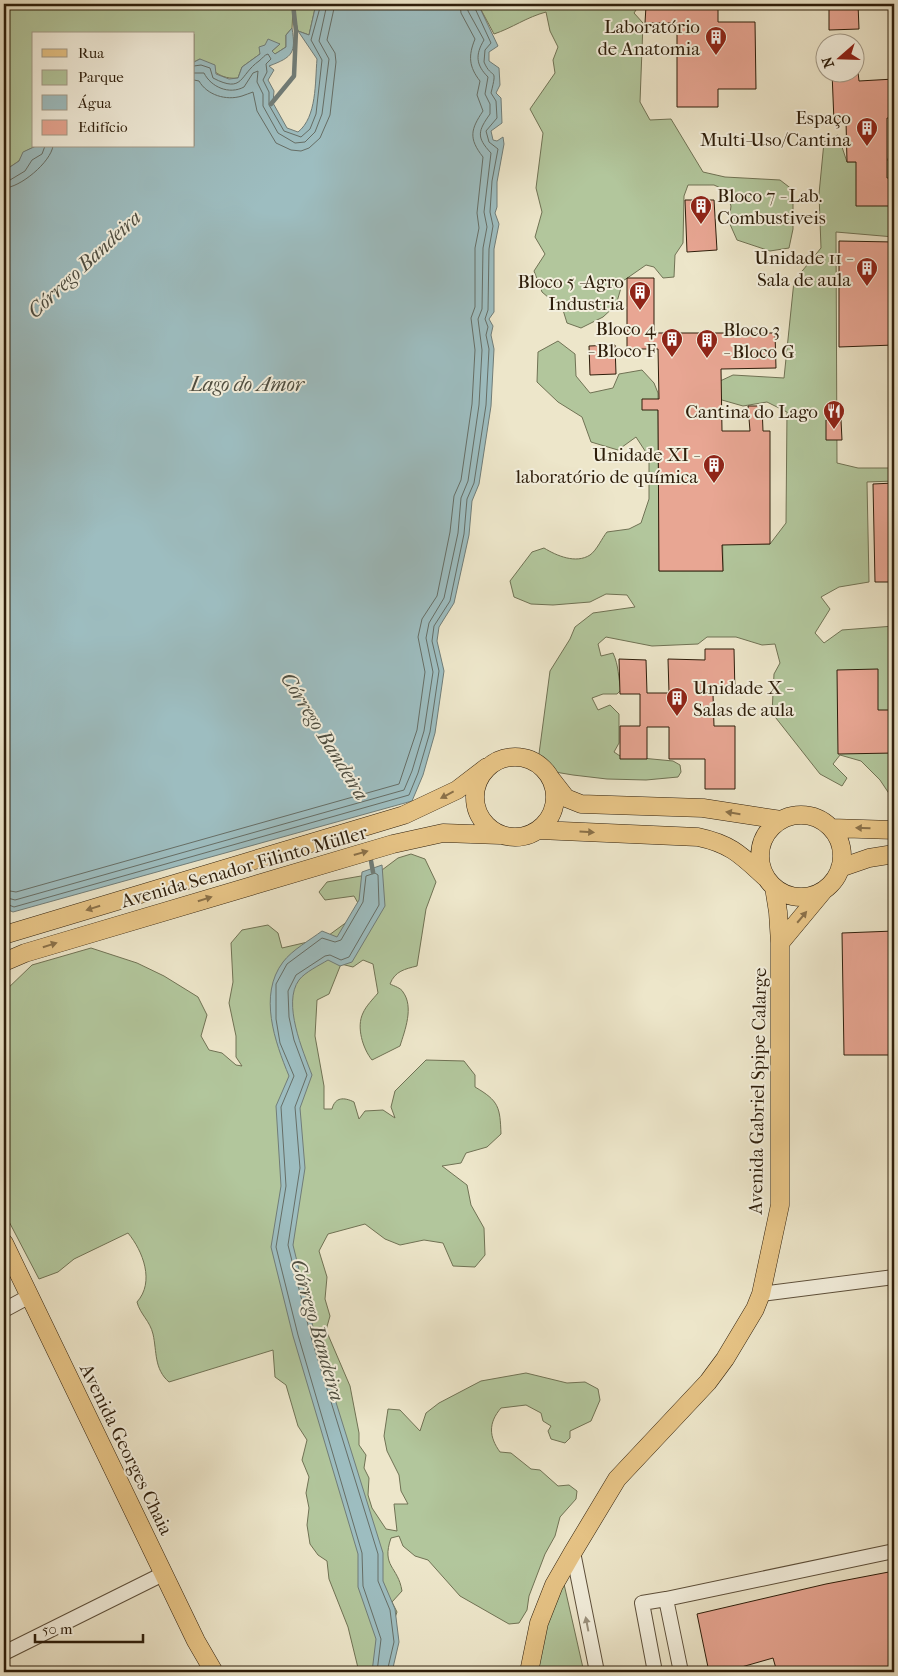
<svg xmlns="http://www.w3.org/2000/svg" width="898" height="1676" font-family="'IM FELL French Canon',serif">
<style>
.green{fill:#b2c69c;stroke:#707254}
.water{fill:#9dbdc0;stroke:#717d78}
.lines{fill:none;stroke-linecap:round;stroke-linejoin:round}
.shore{stroke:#666e66;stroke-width:1}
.stream{stroke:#717d78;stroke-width:4.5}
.building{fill:#e8a693;stroke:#2e1e0b}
.minor-casing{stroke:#5e503b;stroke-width:16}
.major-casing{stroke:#2e1e0b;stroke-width:19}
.minor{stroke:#f3efdd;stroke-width:14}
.major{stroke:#e6c385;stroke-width:18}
.oneway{fill:#8a7048}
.oneway2{fill:#9a917e}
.labels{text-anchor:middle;stroke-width:4;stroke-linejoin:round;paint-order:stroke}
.poi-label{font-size:19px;fill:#2e1e0b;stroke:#f3efdd;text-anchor:end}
.street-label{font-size:19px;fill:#2e1e0b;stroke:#f3efdd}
.water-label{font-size:20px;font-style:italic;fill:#4f4e41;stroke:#f3efdd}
</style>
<rect width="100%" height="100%" fill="#ede6ca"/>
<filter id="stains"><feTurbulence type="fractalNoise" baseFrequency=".004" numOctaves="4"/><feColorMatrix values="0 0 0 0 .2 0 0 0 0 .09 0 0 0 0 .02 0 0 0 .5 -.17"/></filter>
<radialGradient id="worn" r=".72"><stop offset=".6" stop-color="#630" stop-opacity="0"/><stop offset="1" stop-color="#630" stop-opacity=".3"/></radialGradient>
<path class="green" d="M4,4h312l-7,31 -11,-4 -5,-21 -1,18 -6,7v12l-11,7 -3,-3 8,-7 -15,2 -5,8 -18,13 -4,11c-17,2 -26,-8 -38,-19l-6,3v-28h-160v112h2l-12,6 -5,9 -15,10z
M478,4h162l-6,9 9,10 -3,79 10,18 21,-1 32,53 22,5 55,3 13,10v39l-4,19 -19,3 -33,-11 -8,-18 2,-16 -6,-16 -11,-5h-26l-4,11 -1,47 -8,12 -1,22 -11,1 -9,-11 -8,-2 -23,16 -7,24 -13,12 -22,11 -14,-5 -4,-13 -21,-18 -8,-21 11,-17 -10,-17 7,-25 -6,-24 7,-55 -13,-24 25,-36 -2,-13 5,-13 -8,-16 -4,-19c-19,5 -34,16 -52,22z
M838,135l9,27 40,-1 7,-17v93l-58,-5 1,231 21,5h36v13l-27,1 2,100 -30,5 -18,10 9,12 -15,24 9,10 18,-13 52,-4v175l-14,-21 -19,-19 -21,-6 -7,9 14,14 -5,8 -22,-12 -48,-61 2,-39 6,-11 -5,-19 -13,1 -26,-8h-29l-9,7 -46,2 -46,-9 -8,7 3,12 12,-3c6,13 5,24 8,37l-4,4h-14l-11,4 6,12 12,-5 9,9v29l-5,9 6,4 53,5 7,4 1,7 -3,5 -32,3 -39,-1 -34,-4 -18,-3 -16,-18 11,-83 20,-32 5,-12 18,-14 42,-6 -8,-12 -21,-1 -16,8 -37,3 -22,-1 -17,-7 -4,-16 22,-29 12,-4c13,8 32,16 46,7 7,-5 12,-17 17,-23l22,-3 12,-6 8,-24v-42l-13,-20 -18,13 -27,-8 -9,-25 -24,-15 -21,-20 1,-30 20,-11 17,13 1,22 14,17 23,-5 6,-14 23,-4 12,13 4,10 1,178h64l-1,-81 8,54h40l16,-21 1,-111 -20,-10 -24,4 -21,-6h-29l25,-18 15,-7 51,3 10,-97 27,-33 -2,-54 5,-52z
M411,854l14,5 11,23 -10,27 -9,57c-12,3 -22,5 -27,18 4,2 11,4 13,8 11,15 2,38 -3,54l-28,14c-9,-11 -16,-33 -9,-47 3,-7 10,-14 15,-20l-5,-29 -10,-4 -10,7 -12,-3 -12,30 -12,6 -2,36 9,50v23h8c3,-12 12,-12 22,-7l5,17 6,-8 18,-1 12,8 -4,-11 4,-16 31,-31 38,1 11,14v12c24,14 25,20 26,47l-14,13 -21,6 -5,10 -19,3 25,19 4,20 13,23 1,27 -10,12 -22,-1 -10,-23 -19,-3 -24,5 -15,-6 -20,-15 -37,10 -9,17 8,26 -2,22 5,17 -4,14 24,56 9,47v12l7,10 -2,13 5,10 -1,17 4,13 14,21 11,2 -3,-27h14l-7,-13 -2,-16 -12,-24 -3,-15 4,-27 12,1 20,21 6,-18 13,-10 42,-22 45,-8 41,10 18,-1 13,7 2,11 -9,21 -21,10v7l-5,5 -14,-4 -3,-8 3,-5 -8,-5 -2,-8 -15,-8 -25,3c-13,15 -12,29 -1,44l11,1 20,16 9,1 18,16 11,-1 8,6 -1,8 -16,18 -5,19 -10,18 -16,42 -2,14 -8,13 -10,1 -49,-28 -32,-36 -13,-4 -12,-10 -4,-10 -8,2c-10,29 7,28 11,53l-10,11 5,10 -11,30 -2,30h-25l-11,-45 -19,-48 -2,-18 -9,-6 -8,-11 -3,-19 2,-17 -3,-15 3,-16 -7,-17 5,-20 -9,-14 -12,-41 -11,-8 -2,-27 -104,32c-15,-13 -12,-30 -16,-48 -3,-13 -13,-20 -16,-32 18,-20 6,-51 -9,-69l-54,26 -16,13 -19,7 -35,-67v-220l28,-27 59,-17 46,15 27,13 34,21 9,18 -6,21 8,14 13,3 14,12 6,1 -6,-9v-21l-7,-33 4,-21 -2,-39 11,-13 26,-5 10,8 4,15 43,-10 30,-22 3,-13 -4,-7 -29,4 -6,-8 8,-10 34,-6 9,3 28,-21z
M564,1584l19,84 -3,2c-14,-5 -31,-4 -44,2l11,-54z"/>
<path class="water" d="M316,4h162l20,42 -9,6v9l10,7 1,17 -4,8 5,5 1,25 -11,8 2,9 4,1 6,-4 1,7 -7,38v25l-2,6 4,11 -5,25v63l-5,7 4,7 -2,9 3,14 -3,57 -12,78 -7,17 -3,34 -15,68 -15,24 -2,14 7,30 -9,62 -12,42 -11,26 -399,111 -9,-4v-737l15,-10 4,-9 13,-6h158v-84l6,-3 15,6 1,9 13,5 9,-1 4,-11 18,-13 -1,-7 6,-2 3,-6 12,5 -8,7 3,3 11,-7v-12l6,-7c4,25 1,29 -23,38l5,4 -6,10 6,11 -1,12 14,25 11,4c19,-15 17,-50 19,-73l-19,-28 11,4z
M382,865l3,41 -33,56 -12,4 -12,-6c-8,5 -23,12 -29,20 -17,23 4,71 13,95l-12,33 5,60 -12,77 22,90 68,218v28l12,28 4,33 -7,30h-20l4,-33 -18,-52v-33l-65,-218 -22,-89 10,-61 -5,-80 13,-30c-14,-34 -31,-81 -6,-114 9,-12 27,-22 39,-31l15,6 22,-37 3,-28z"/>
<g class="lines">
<path class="shore" d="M194,66l7,-1 9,3 3,10c31,16 26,-3 46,-17 4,-3 5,-6 9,-7l3,5 -5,5 1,8 -4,8 6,12v13l15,26 17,6 9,-8 6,-15 6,-54 -11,-20 10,-36
M194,73h10c7,14 25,22 40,14l9,-14 5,-2 -1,11 6,12v12l15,27 17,10 10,-1 10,-10 7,-18 7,-55 -10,-18 8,-37
M194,80l5,1c8,14 27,20 43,15 4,-1 7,-3 11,-4l4,19 19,32 15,7 10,1 8,-3 11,-10 10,-23 6,-53 -1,-9 -8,-13 8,-36
M4,181l6,-1 15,-9 7,-11 10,-6 3,-8
M4,188c16,0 47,-26 49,-42
M4,890l12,2 383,-108 18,-54 8,-58 -7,-35 4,-18 15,-23 13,-64 4,-36 7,-16 11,-76 3,-54 -4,-32 4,-11v-59l4,-20 -2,-15 6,-56c-15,-19 -12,-28 0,-46l-6,-16 3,-14c-11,-14 -12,-25 -5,-42l-14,-26 -1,-9
M4,897l11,3 389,-110 8,-19 12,-40 9,-59 -7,-34 3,-15 15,-25 14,-65 3,-35 7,-17 11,-76 3,-55 -4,-31 4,-10 1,-61 4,-21 -3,-15 7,-59c-15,-16 -13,-22 -1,-39v-10l-5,-10 3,-17c-12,-12 -13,-22 -4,-37l-16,-29 -1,-7
M4,903l10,4 395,-112 9,-22 12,-41 9,-61 -7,-30 2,-15 16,-25 14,-67 3,-35 7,-16 12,-78 3,-56 -3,-14 2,-8 -3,-8 3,-9 1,-61 4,-23 -3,-14 2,-31 6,-32 -9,-7 -3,-11 11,-13 -1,-17 -5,-8c7,-28 1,-12 -7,-31l1,-12 6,-7 -18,-39
M377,1672l4,-33 -18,-53 -1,-33 -64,-218 -22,-88 10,-61 -5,-79 13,-31 -14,-33 -4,-24v-35l11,-20 35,-26 13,4 6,-2 22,-38 3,-26 9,-3 3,2 1,30 -30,52 -8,3 -11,-5 -5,1 -29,19 -8,16 1,26 5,23 13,35 -12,32 5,61 -12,77 23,92 67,217v27l12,29 4,32 -7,30"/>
<path class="stream" d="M271,104l23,-28 2,-45 -3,-27
M371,861l2,11"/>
</g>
<path class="building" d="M677,4h41v18h37l1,67h-38v18h-41v-84h-32l1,-17 31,1z
M829,4h29l1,25 -30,1z
M832,72h26l1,9 35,-2v39h-7v60h7v28h-38v-44h-9l-1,-41 -12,1z
M685,200h29l3,50 -30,2z
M839,241l55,1v103l-55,2z
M627,278h27v55h121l1,35 -55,1 1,62h28l-2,-25h14l1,25h7v113l-48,1 1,26h-64l-1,-161h-16v-11h17l-1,-50h-31z
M615,345l1,29 -26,1 -1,-29z
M826,420h15l1,20h-16z
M894,483v99h-19l-2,-98z
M705,649h29l1,45h-22l1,32h21v63h-30v-30h-36v-32h-22v32h-27v-33h20v-32h-20l-1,-35 27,1 1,33h22l-1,-34 37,1z
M878,669v41h16v43l-56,1 -1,-84z
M894,931v124h-50l-2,-122z
M894,1571v51h-2l2,13v37h-117l-4,-14 -42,12 -22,2 -12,-58 129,-30z"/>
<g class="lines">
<g class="minor-casing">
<path id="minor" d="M761,1294l133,-17
M4,1310l26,-14
M573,1552l24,120
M4,1653l159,-79
M655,1672l-13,-69 24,-4
M681,1672l-15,-73 228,-48"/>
</g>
<g class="major-casing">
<path id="major" d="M475 797a40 40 0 1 1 80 0a40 40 0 1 1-80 0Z
M552,780l14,18 15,6 122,4 78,12
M760 856a41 41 0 1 1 82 0a41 41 0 1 1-82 0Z
M831,828l63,2
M539,830l159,7c33,7 43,18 67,40
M840,868l29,-10 25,-4
M4,935l400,-120 53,-25 30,-23
M780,943l44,-53
M4,962l21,-9 368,-109 50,-11 57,2
M4,1243l192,398 18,31
M529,1672l10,-49 15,-38 19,-33 44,-73 91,-97 17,-23 30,-50 6,-15 19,-89v-262l-2,-31 -4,-25"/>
</g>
<use href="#minor" class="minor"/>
<use href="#major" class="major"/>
</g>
<defs><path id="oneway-solid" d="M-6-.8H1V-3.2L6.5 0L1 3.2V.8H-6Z" transform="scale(1.25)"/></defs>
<g class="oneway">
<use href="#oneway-solid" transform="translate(447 795) rotate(152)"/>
<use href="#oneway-solid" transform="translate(733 813) rotate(-171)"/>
<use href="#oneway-solid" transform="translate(863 828) rotate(-178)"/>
<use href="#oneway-solid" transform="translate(587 832) rotate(3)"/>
<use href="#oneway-solid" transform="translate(361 853) rotate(-16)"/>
<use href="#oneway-solid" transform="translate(205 899) rotate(-17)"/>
<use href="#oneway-solid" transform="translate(93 908) rotate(163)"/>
<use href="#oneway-solid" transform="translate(802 917) rotate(-50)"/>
<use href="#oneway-solid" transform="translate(50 945) rotate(-17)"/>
</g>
<use class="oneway2" href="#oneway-solid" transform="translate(587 1624) rotate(-101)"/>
<defs>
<g id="building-pin" transform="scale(1.125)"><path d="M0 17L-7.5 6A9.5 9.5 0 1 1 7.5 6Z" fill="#8f2418" stroke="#f3efdd"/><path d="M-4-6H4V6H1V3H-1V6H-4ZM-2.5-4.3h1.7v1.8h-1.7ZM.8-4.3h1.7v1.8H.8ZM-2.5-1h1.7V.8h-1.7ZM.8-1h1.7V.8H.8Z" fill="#fff"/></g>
<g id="restaurant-pin" transform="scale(1.125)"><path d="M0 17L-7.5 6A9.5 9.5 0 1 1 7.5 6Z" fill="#8f2418" stroke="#f3efdd"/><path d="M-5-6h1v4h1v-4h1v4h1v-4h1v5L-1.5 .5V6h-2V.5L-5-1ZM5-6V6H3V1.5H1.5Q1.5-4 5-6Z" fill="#fff"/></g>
</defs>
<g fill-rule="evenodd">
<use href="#building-pin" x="716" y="37"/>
<use href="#building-pin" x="867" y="128"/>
<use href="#building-pin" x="701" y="206"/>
<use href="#building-pin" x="867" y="268"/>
<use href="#building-pin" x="640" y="292"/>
<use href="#building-pin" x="672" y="339"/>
<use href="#building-pin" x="707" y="340"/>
<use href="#restaurant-pin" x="834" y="411"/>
<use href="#building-pin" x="714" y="465"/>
<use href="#building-pin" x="677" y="698"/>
</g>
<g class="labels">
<g class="poi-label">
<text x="700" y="33">Laboratório<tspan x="700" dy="22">de Anatomia</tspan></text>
<text x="851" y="124">Espaço<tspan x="851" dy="22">Multi-Uso/Cantina</tspan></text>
<text x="717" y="202" text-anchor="start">Bloco 7 - Lab.<tspan x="717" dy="22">Combustiveis</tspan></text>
<text x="851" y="264">Unidade 11 -<tspan x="851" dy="22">Sala de aula</tspan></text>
<text x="624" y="288">Bloco 5 -Agro<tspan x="624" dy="22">Industria</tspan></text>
<text x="656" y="335">Bloco 4<tspan x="656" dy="22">- Bloco F</tspan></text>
<text x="723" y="336" text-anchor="start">Bloco 3<tspan x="723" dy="22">- Bloco G</tspan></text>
<text x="818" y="418">Cantina do Lago</text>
<text x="698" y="461">Unidade XI -<tspan x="698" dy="22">laboratório de química</tspan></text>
<text x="693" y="694" text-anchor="start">Unidade X -<tspan x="693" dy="22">Salas de aula</tspan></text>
</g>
<g class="street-label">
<text transform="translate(244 866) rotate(-16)" y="7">Avenida Senador Filinto Müller</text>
<text transform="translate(757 1091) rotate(-89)" y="7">Avenida Gabriel Spipe Calarge</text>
<text transform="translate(127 1449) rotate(64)" y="7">Avenida Georges Chaia</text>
</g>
<g class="water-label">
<text transform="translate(84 264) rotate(-43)" y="7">Córrego Bandeira</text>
<text x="247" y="391">Lago do Amor</text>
<text transform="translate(325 736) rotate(58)" y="7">Córrego Bandeira</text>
<text transform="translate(318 1330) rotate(74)" y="7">Córrego Bandeira</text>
</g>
</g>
<rect width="898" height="1676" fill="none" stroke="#ede6ca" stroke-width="20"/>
<rect x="5" y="5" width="888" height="1666" fill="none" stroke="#2e1e0b" stroke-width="2.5"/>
<rect x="10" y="10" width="878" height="1656" fill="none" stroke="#2e1e0b"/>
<rect x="32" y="32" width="162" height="115" fill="#f3efdd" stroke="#a49b89"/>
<rect x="42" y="49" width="25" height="8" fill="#e6c385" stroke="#a49b89"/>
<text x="78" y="58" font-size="15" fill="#2e1e0b">Rua</text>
<rect x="42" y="70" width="25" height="15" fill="#b2c69c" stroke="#a49b89"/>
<text x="78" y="82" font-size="15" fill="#2e1e0b">Parque</text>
<rect x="42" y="95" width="25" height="15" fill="#9dbdc0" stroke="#a49b89"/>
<text x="78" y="108" font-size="15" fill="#2e1e0b">Água</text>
<rect x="42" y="120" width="25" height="15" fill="#e8a693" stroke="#a49b89"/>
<text x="78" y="132" font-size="15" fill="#2e1e0b">Edifício</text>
<g transform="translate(840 58) rotate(250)"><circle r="24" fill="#f3efdd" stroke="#a49b89"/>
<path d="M0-4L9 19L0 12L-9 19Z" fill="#8f2418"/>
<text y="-8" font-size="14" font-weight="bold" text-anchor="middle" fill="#2e1e0b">N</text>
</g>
<path d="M35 1634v8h108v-8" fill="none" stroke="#2e1e0b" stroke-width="2.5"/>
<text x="42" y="1634" font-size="15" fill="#2e1e0b" stroke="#f3efdd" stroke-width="4" paint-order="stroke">50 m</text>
<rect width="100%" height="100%" filter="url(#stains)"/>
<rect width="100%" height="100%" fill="url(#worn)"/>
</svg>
